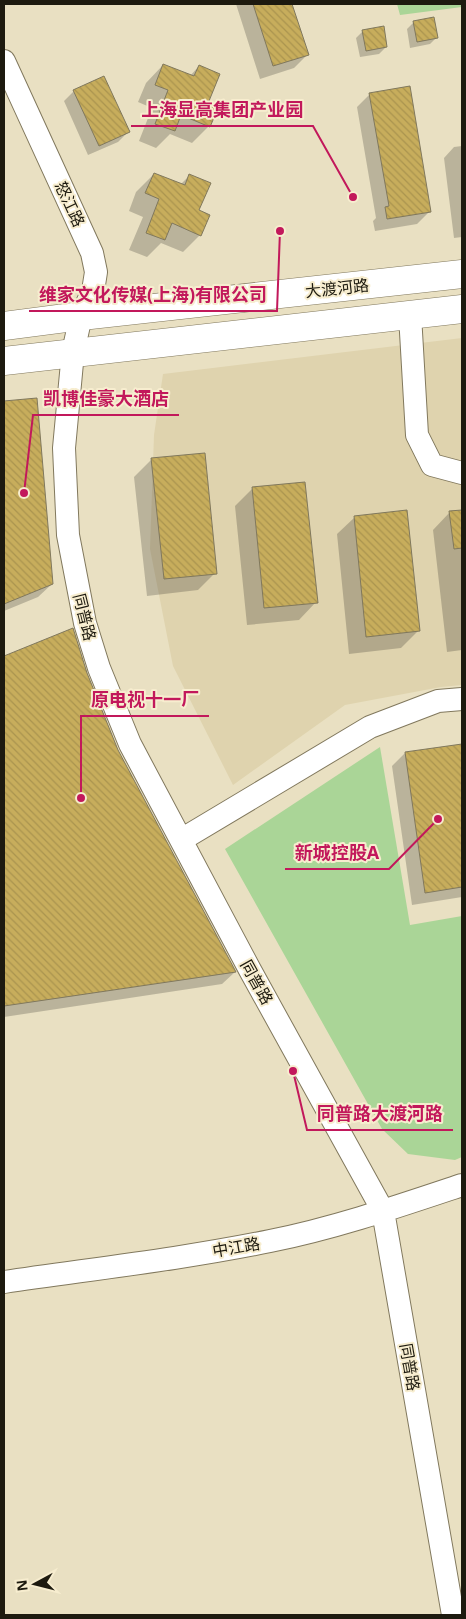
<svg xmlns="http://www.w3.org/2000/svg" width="466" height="1619" font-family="'Noto Sans','Noto Sans SC',sans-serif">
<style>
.built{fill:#dfd3ae}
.green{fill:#aad597}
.shadow{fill:#0003}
.building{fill:url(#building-back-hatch);stroke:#80785d}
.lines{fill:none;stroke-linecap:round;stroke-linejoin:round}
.minor-casing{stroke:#81785d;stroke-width:24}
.major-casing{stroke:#81785d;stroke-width:29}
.minor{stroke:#fff;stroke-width:22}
.major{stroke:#fff;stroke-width:28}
.labels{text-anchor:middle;stroke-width:4;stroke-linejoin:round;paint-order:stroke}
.street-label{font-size:16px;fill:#1d1a0f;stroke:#f7edcf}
.leader{fill:none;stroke:#c2185b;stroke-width:2}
.callout-dot{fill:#c2185b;stroke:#f7edcf;stroke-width:2}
.callout-label{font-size:18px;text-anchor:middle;font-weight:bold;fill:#c2185b;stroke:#f7edcf;stroke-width:4;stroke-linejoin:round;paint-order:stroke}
</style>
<defs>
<pattern id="building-back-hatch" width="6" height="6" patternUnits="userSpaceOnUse" patternTransform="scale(1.25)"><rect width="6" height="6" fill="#c7ad5c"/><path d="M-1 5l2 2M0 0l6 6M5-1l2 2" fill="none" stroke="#aa944f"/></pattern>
</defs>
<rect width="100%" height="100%" fill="#e9e0c2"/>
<path class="built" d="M462,338v347l-21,2 -96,18 -112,80 -60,-119 -23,-117 4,-114 9,-61z"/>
<path class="green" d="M397,4h65v3l-62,8z
M380,747l30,178 52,-9v241l-7,3 -47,-6 -26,-25 -157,-280z"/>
<path class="shadow" d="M236,4h55l16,51 -13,13 -34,11z
M414,22l23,15 -7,7 -20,4 -3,-19z
M363,31l23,16 -7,7 -19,3 -4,-19z
M163,65l27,11 9,-10 8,36 2,24 -17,17 -22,-9 -14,14 -17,-7 13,-33 -14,-6 8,-19z
M74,91l54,41 -10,10 -30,13 -24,-54z
M370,94l60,117 -13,13 -42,7 -2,-10 3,-3 -19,-111z
M462,146v91l-8,1 -10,-80 10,-11z
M154,174l26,11 10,-10 8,36 2,24 -17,17 -22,-9 -14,14 -18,-7 14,-33 -14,-6 7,-19z
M36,399l16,185 -14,13 -34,14v-209z
M152,459l63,114 -17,17 -51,6 -13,-119z
M253,488l63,114 -17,18 -52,5 -12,-119z
M462,511v139l-15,2 -14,-122 17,-18z
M355,517l63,114 -17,17 -52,6 -12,-120z
M72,629l14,44 31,78 118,221 -13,12 -218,33v-360z
M462,746v151l-50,8 -20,-139 13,-13z"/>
<path class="building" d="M253,4h39l17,51 -36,11z
M434,17l4,21 -21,4 -4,-21z
M384,26l3,21 -21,4 -4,-21z
M163,64l31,12 5,-11 21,9 -11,27 10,5 -9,21 -29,-12 -6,16 -20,-7 13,-34 -13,-5z
M104,76l26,56 -31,14 -26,-56z
M410,86l21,126 -44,7 -2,-12 4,-1 -20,-113z
M154,173l31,12 4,-11 22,9 -12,27 11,5 -9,21 -29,-13 -7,17 -19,-7 13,-34 -14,-6z
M37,398l16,186 -49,20v-203z
M205,453l12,121 -53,5 -13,-121z
M305,482l13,121 -54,5 -12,-121z
M407,510l13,121 -54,6 -12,-121z
M462,510v38l-8,1 -5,-38z
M73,628l14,45 31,77 118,222 -232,34v-350z
M462,744v143l-37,6 -20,-141z"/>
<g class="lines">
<g class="minor-casing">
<path id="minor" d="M4,61l88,192 4,19 -3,19 -12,25 -8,36 -9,96 4,87 17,88 14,45 31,76 120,226 133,241 70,404
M410,315l7,120 15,30 30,8
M181,840l189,-113 68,-26 24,-2
M4,1282c88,-13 178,-23 266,-41 65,-13 129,-35 192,-56"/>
</g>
<g class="major-casing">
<path id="major" d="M4,326l77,-10 381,-42
M4,361l458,-52"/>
</g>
<use href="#minor" class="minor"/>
<use href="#major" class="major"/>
</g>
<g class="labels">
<g class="street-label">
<text transform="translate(70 204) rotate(65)" y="6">怒江路</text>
<text transform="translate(337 288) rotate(-6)" y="6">大渡河路</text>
<text transform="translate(85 617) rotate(76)" y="6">同普路</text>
<text transform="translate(257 982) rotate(61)" y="6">同普路</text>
<text transform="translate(236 1247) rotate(-10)" y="6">中江路</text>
<text transform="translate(410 1367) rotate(80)" y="6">同普路</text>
</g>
</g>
<path class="leader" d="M353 197L313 126H131M280 231L277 311H29M24 493L33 415H179M81 798L81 716H209M438 819L389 869H285M293 1071L307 1130H453"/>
<g class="callout-dot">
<circle cx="353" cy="197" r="5"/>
<circle cx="280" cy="231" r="5"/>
<circle cx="24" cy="493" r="5"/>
<circle cx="81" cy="798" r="5"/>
<circle cx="438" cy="819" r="5"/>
<circle cx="293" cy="1071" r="5"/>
</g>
<g class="callout-label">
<text x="222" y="116">上海显高集团产业园</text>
<text x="153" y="301">维家文化传媒(上海)有限公司</text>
<text x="106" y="405">凯博佳豪大酒店</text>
<text x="145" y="706">原电视十一厂</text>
<text x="337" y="859">新城控股A</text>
<text x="380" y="1120">同普路大渡河路</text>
</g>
<rect width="466" height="1619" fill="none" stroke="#1d1a0f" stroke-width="10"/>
<g transform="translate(35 1584) rotate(263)" stroke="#f7edcf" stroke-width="4" paint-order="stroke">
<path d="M0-4L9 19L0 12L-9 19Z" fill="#1d1a0f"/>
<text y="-8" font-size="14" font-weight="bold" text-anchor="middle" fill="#1d1a0f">N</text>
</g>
</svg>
